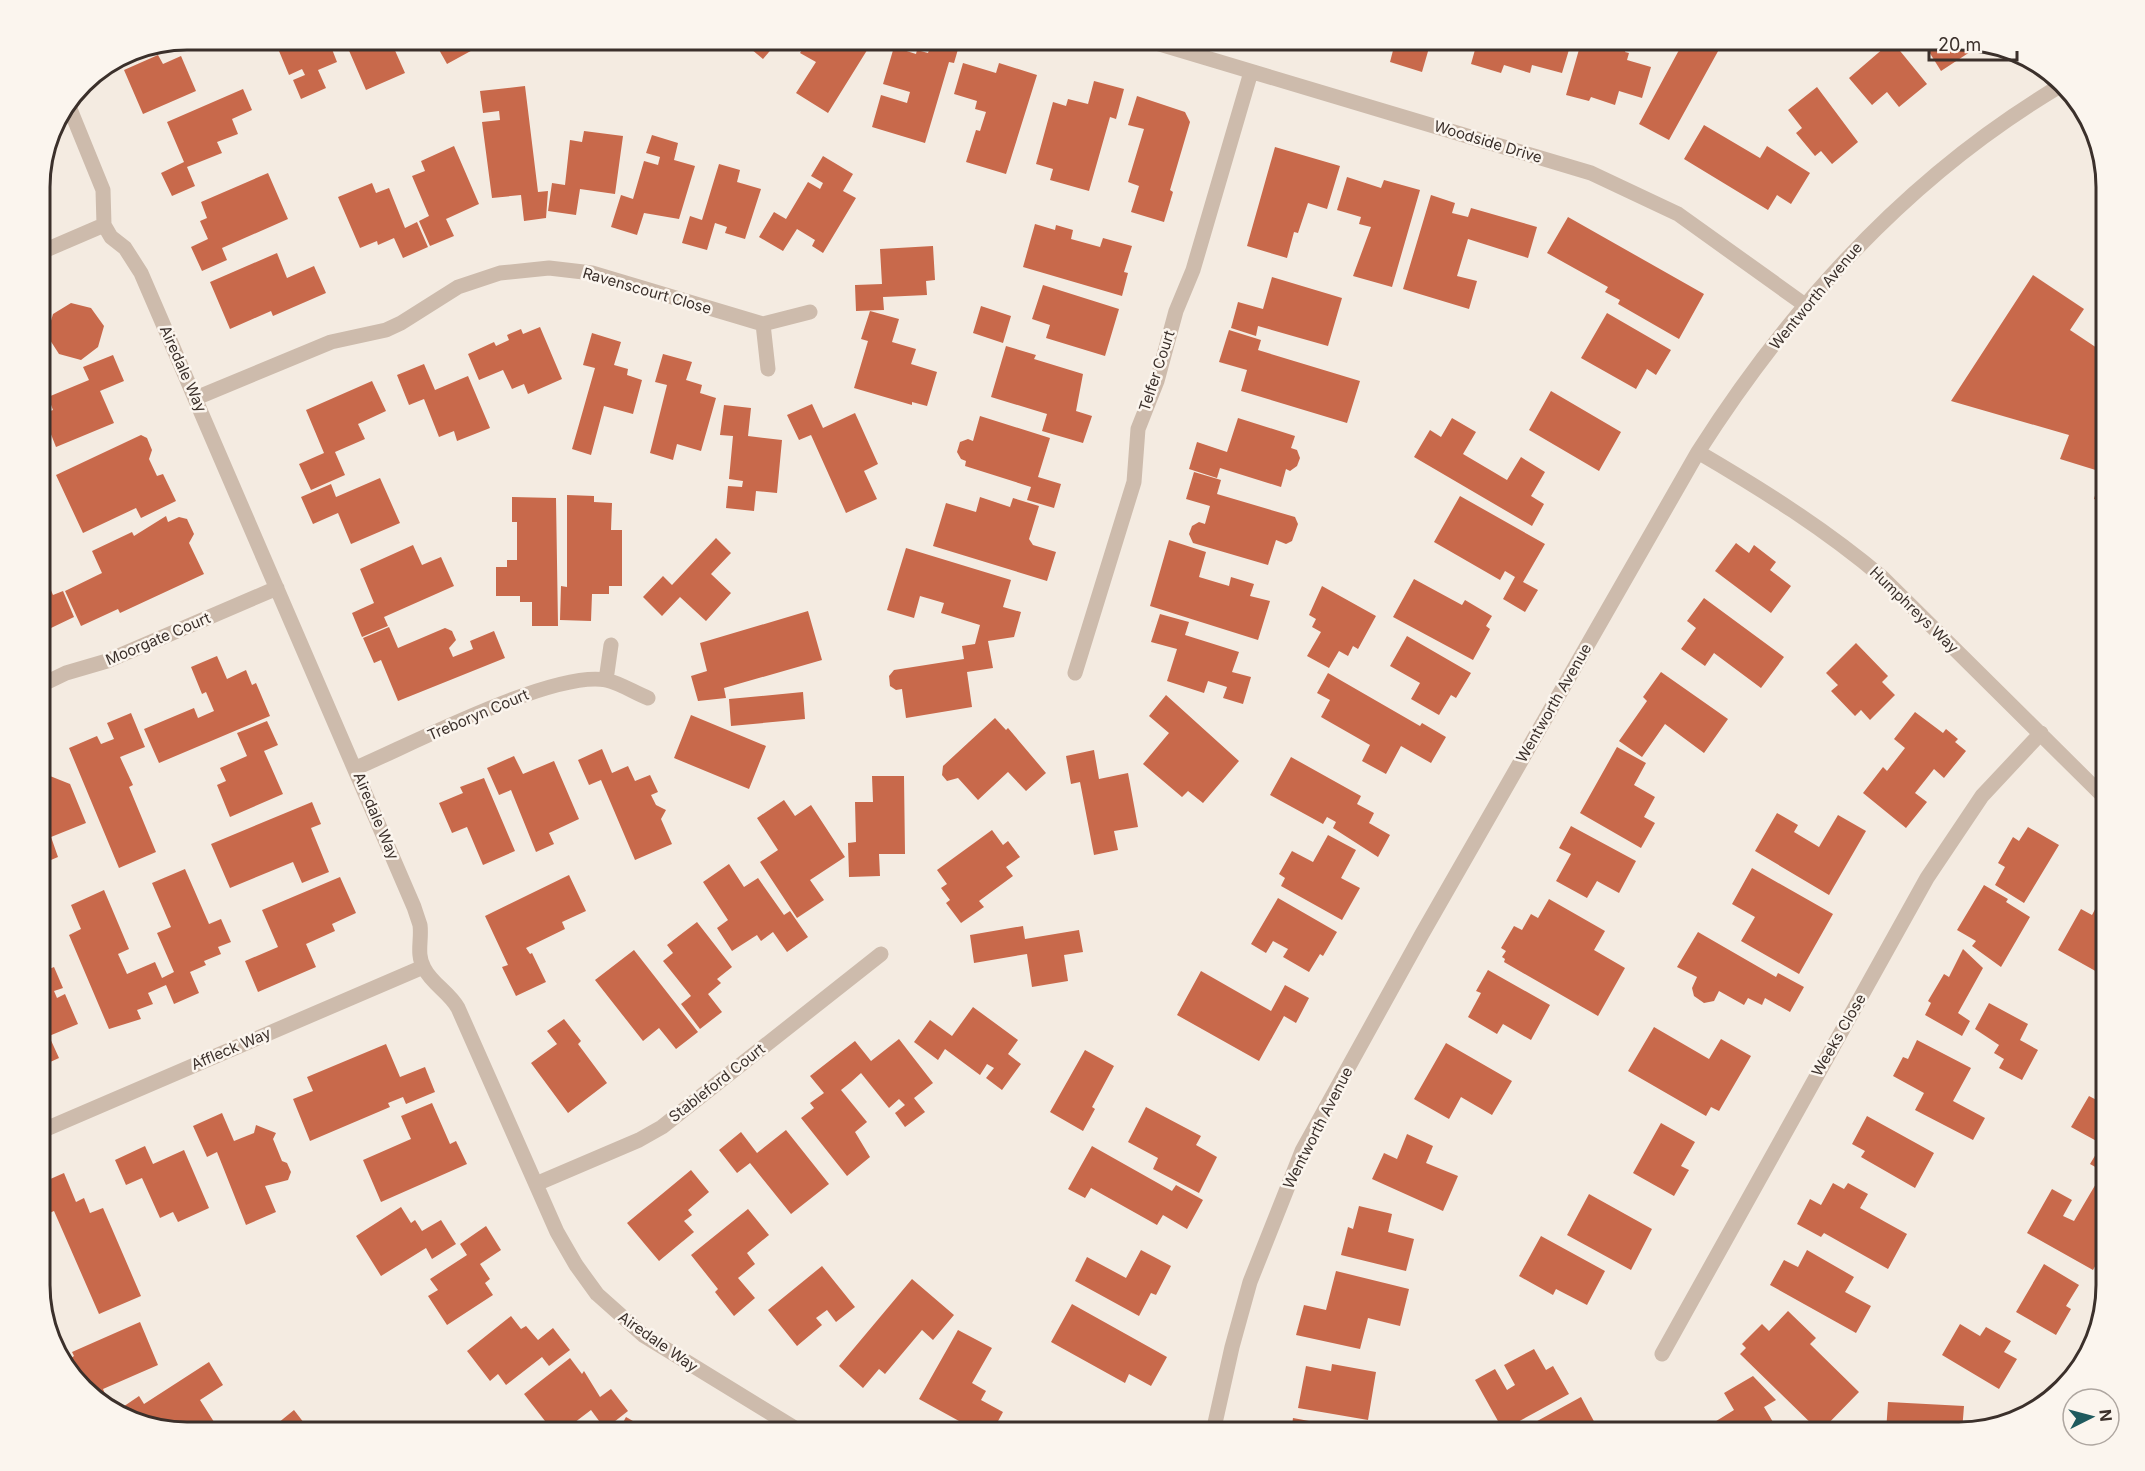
<svg xmlns="http://www.w3.org/2000/svg" width="2145" height="1471" font-family="Inter,sans-serif">
<style>
.building{fill:#c8694b}
.lines{fill:none;stroke-linecap:round;stroke-linejoin:round}
.minor{stroke:#cdbbac;stroke-width:15}
.labels{text-anchor:middle;stroke-width:5;stroke-linejoin:round;paint-order:stroke}
.street-label{font-size:15px;fill:#3b302b;stroke:#fbf5ee}
.rim{fill:none;stroke:#3b302b;stroke-width:3}
</style>
<rect width="100%" height="100%" fill="#f4ebe1"/>
<path class="building" d="M274,39h54l9,23 -19,8 8,18 -25,11 -8,-19 12,-5 -3,-6 -13,6z
M344,39h65l-16,7 12,27 -39,17z
M433,39h55l1,2 -42,23z
M739,39h41l-17,20z
M809,39h65l-46,74 -32,-20 20,-31 -16,-9z
M933,39h28l-7,24 -5,-1 -24,81 -53,-16 9,-32 26,8 3,-11 -27,-8 11,-37 22,7 1,-4 11,3z
M1396,39h48l-1,5 -12,-3 -9,31 -32,-10z
M1478,39h80l13,4 -9,30 -30,-8 -2,8 -26,-8 -3,8 -30,-9z
M1582,39h47l-4,13 4,1 -2,7 24,7 -9,31 -23,-7 -4,14 -24,-8 -2,4 -23,-6z
M1685,39h29l8,5 -53,96 -30,-16z
M1921,39h37l14,4 -2,2 3,5 -32,21z
M1892,41l35,43 -28,23 -12,-15 -15,13 -23,-27z
M158,55l5,9 18,-8 15,35 -53,23 -19,-44z
M963,63l33,10 3,-10 38,12 -31,99 -40,-12 10,-32 4,1 6,-19 -11,-3 2,-8 -23,-7z
M1094,81l30,8 -8,30 -6,-2 -21,74 -39,-11 3,-11 -17,-5 17,-62 13,4 2,-7 20,5z
M525,86l13,106 10,-1 -2,27 -22,3 -3,-26 -29,3 -10,-76 18,-2 -1,-9 -16,2 -3,-22z
M1817,87l41,55 -26,22 -11,-13 -6,5 -19,-23 6,-5 -14,-18z
M243,89l9,21 -20,9 6,15 -21,8 5,11 -35,14 8,19 -23,10 -11,-23 23,-11 -17,-40z
M1137,96l48,16 5,10 -20,68 3,2 -9,30 -33,-10 8,-26 -11,-4 16,-53 -16,-4z
M1704,125l56,33 7,-12 43,27 -19,31 -14,-9 -9,15 -84,-51z
M584,131l39,5 -8,58 -35,-5 -4,26 -28,-4 4,-28 13,2 5,-45 12,2z
M652,135l26,8 -4,17 21,6 -16,53 -35,-6 -7,22 -26,-8 10,-32 12,4 11,-38 14,4 2,-8 -14,-4z
M454,146l25,58 -33,15 8,17 -24,10 -11,-25 10,-5 -17,-40 13,-5 -4,-10z
M1275,147l65,19 -13,43 -19,-6 -10,30 -4,-1 -7,26 -40,-12z
M823,156l30,18 -10,17 13,7 -33,55 -11,-7 3,-6 -18,-11 -14,22 -24,-14 15,-25 12,7 22,-37 12,7 3,-6 -12,-7z
M719,164l21,6 -3,12 24,7 -16,50 -20,-6 2,-6 -12,-4 -8,27 -25,-7 8,-27 12,4z
M268,173l20,46 -66,29 5,12 -25,11 -11,-24 17,-8 -8,-18 7,-3 -6,-16z
M1347,177l34,11 3,-8 36,10 -28,97 -39,-11 18,-49 -12,-3 2,-7 -24,-7z
M372,183l4,10 13,-5 16,40 12,-6 11,25 -25,11 -9,-20 -16,7 -1,-4 -17,7 -22,-51z
M1431,195l24,8 -3,10 16,4 3,-9 66,19 -9,31 -60,-19 -11,37 20,5 -8,28 -66,-20z
M1568,217l136,77 -25,45 -61,-35 2,-4 -15,-8 3,-5 -61,-34z
M1035,224l20,6 1,-5 17,5 -2,9 29,8 3,-9 29,8 -8,26 4,1 -6,23 -99,-29z
M933,246l2,34 -9,1 1,14 -44,2 1,13 -28,1 -1,-26 27,-1 -2,-35z
M277,253l10,25 27,-12 12,27 -53,23 -2,-5 -41,18 -20,-47z
M2033,275l51,34 -14,21 27,18 9,-12v166l-12,-3 8,-27 -42,-13 9,-24 -118,-34z
M1272,277l70,21 -14,48 -70,-20 -2,10 -25,-8 7,-26 25,7z
M1043,285l76,24 -14,47 -59,-18 4,-13 -18,-6z
M71,303l20,5 13,18 -6,21 -17,13 -22,-6 -9,-14 -3,13 -8,-2v-30l11,3 3,-10z
M981,306l30,10 -8,27 -30,-10z
M870,311l29,8 -7,23 24,7 -5,15 26,8 -10,34 -15,-4v3l-58,-17 14,-47 -7,-2z
M1607,313l64,37 -15,25 -9,-6 -11,20 -55,-31z
M540,327l22,52 -34,15 -4,-10 -12,5 -9,-19 -24,10 -11,-26 26,-12 2,4 13,-6 -2,-5 14,-6 2,5z
M1229,330l32,10 -3,10 102,31 -13,42 -106,-32 6,-21 -28,-8z
M592,333l29,9 -7,23 14,4 -1,6 15,5 -9,34 -29,-8 -13,49 -19,-6 23,-81 -12,-3z
M1006,346l30,9 -2,4 49,15 -7,37 16,5 -9,27 -41,-12 5,-17 -56,-17z
M663,354l29,8 -6,18 16,5 -2,8 16,5 -15,53 -24,-7 -4,16 -23,-7 17,-68 -12,-3z
M113,355l11,26 -24,10 14,32 -58,24 -13,-33 10,-4 -5,-13 41,-17 -6,-13z
M424,364l11,26 33,-14 22,52 -33,13 -3,-10 -15,6 -15,-38 -15,6 -12,-30z
M372,381l14,30 -28,13 7,15 -30,13 10,23 -34,15 -12,-26 25,-11 -18,-43z
M1551,391l70,41 -22,39 -70,-41z
M812,404l11,24 32,-15 23,51 -14,7 13,28 -31,14 -35,-78 -12,5 -12,-25z
M724,405l27,3 -3,28 34,4 -5,53 -21,-2 -2,20 -28,-3 2,-22 14,1 1,-6 -14,-2 4,-43 -13,-1z
M980,416l70,22 -12,39 23,7 -7,24 -27,-8 4,-13 -66,-21 1,-5 -5,-2 -4,-7 3,-10 8,-3 5,2z
M1238,418l57,18 -4,12 6,2 3,8 -3,8 -7,5 -4,-2 -5,18 -61,-19 -3,10 -28,-9 8,-27 30,10z
M1452,418l24,14 -13,22 44,26 14,-23 24,15 -14,24 13,8 -12,22 -118,-69 16,-27 11,7z
M141,435l6,3 5,12 -3,9 8,17 6,-2 13,27 -35,17 -5,-10 -53,25 -27,-58z
M1194,472l27,8 -4,14 78,23 3,7 -6,17 -6,3 -10,-4 -8,25 -75,-22 -4,-9 3,-8 7,-4 6,2 5,-18 -24,-7z
M380,478l20,45 -49,21 -13,-31 -25,11 -12,-27 30,-13 5,13z
M567,495l27,1v6l18,1 -1,27h11v56h-13v8h-17l-1,27 -31,-1 1,-34 6,1z
M1460,496l85,48 -22,38 15,8 -13,22 -22,-13 12,-22 -10,-6 -5,9 -66,-38z
M512,497l44,1 2,128h-26v-24h-12v-6h-24v-29h11v-7h10v-38h-5z
M980,497l30,10 3,-9 26,8 -10,33 4,6 23,7 -9,29 -114,-35 13,-43 30,9z
M166,516l2,6 11,-5 8,2 7,15 -5,9 15,31 -84,39 -2,-4 -37,17 -16,-35 37,-18 -10,-22 40,-19 2,4z
M716,538l15,15 -20,21 20,19 -25,28 -26,-24 -18,19 -19,-19 20,-21 9,9z
M1169,540l37,12 -7,25 30,9 2,-9 23,7 -4,12 20,5 -12,39 -108,-34z
M1736,543l13,10 5,-8 22,17 -6,8 21,16 -20,27 -56,-42z
M413,545l9,20 19,-8 13,29 -70,31 4,9 -26,11 -10,-24 22,-10 -14,-34z
M906,548l105,32 -8,27 18,5 -7,25 -26,4 5,27 -26,4 5,35 -66,11 -4,-29 -6,1 -6,-4 -1,-10 5,-6 70,-11 -2,-13 13,-2 5,-19 -39,-12 3,-10 -24,-7 -6,22 -27,-8z
M39,563l14,32 10,-4 11,26 -23,11 -9,-20 -3,1z
M1414,579l48,26 3,-5 27,16 -6,10 4,3 -17,31 -80,-43z
M1322,586l54,30 -18,33 -5,-3 -5,10 -9,-5 -10,17 -22,-12 14,-24 -9,-5 4,-8 -7,-4z
M1704,598l80,59 -23,31 -47,-35 -9,13 -24,-17 15,-21 -9,-7z
M808,611l14,49 -98,28 2,10 -28,3 -7,-25 16,-5 -7,-28z
M1160,614l29,8 -4,13 54,17 -7,20 19,5 -8,27 -20,-6 4,-11 -19,-6 -4,12 -37,-12 10,-32 -26,-7z
M389,627l9,21 47,-20 7,3 4,9 -7,8 4,9 20,-8 -3,-8 24,-10 11,27 -107,43 -17,-41 -7,3 -11,-25z
M1407,636l64,37 -15,25 -5,-3 -12,20 -28,-16 9,-16 -30,-17z
M1856,643l32,33 -6,6 13,13 -25,25 -9,-10 -6,6 -24,-25 7,-6 -12,-12z
M217,656l10,23 19,-9 6,15 4,-2 14,33 -111,47 -15,-34 50,-21 4,10 16,-7 -8,-19 -4,2 -11,-27z
M1661,672l67,47 -24,34 -39,-29 -23,33 -23,-16 28,-40 -4,-4z
M1328,673l92,53 2,-3 24,14 -15,26 -30,-17 -15,28 -24,-13 8,-16 -49,-28 9,-17 -13,-7z
M803,692l2,27 -74,7 -2,-27z
M1166,695l73,66 -36,42 -15,-12 -6,6 -39,-33 26,-31 -20,-17z
M1915,712l28,21 3,-4 12,10 -3,3 11,9 -22,27 -10,-9 -19,24 12,9 -21,26 -43,-35 20,-26 4,4 18,-23 -11,-9z
M131,713l14,34 -25,10 13,28 -4,2 27,65 -37,16 -50,-120 28,-12 4,8 13,-5 -7,-16z
M691,715l75,31 -17,43 -75,-31z
M995,718l11,12 2,-2 38,45 -20,18 -18,-19 -30,28 -20,-22 -11,3 -5,-6 1,-9z
M267,721l11,24 -14,6 19,43 -53,23 -13,-32 9,-4 -6,-13 27,-12 -10,-23z
M1617,747l29,16 -12,22 21,12 -11,20 11,6 -14,25 -61,-35z
M602,749l10,24 16,-7 7,15 15,-6 8,17 -7,3 5,10 10,5 -5,9 11,25 -37,16 -34,-80 -12,5 -11,-25z
M1094,750l5,29 29,-6 10,54 -24,4 4,19 -24,5 -14,-73 -9,2 -5,-28z
M514,756l9,18 31,-13 25,58 -30,14 5,11 -18,8 -25,-62 -12,5 -12,-27z
M1291,757l70,39 -4,8 17,9 -5,10 21,12 -12,22 -45,-29 3,-6 -9,-5 -4,7 -53,-29z
M50,776l20,8 16,39 -35,14 7,20 -19,8v-79l8,-3z
M872,776h32l1,78h-26l1,22 -31,1 -1,-34 8,-1 -1,-40h18z
M484,778l31,73 -32,14 -16,-38 -15,6 -13,-30 24,-10 -3,-6z
M784,800l11,16 16,-11 34,52 -35,23 14,20 -27,18 -37,-56 18,-12 -21,-32z
M312,802l9,22 -10,4 18,44 -27,11 -9,-21 -63,26 -19,-44z
M1777,813l21,12 -4,7 25,15 19,-32 28,16 -37,64 -74,-44z
M1571,826l65,35 -17,32 -22,-12 -10,17 -31,-17 15,-27 -12,-6z
M2028,827l31,18 -35,58 -29,-18 10,-18 -7,-4 15,-26 6,4z
M992,830l11,15 5,-4 12,16 -14,10 7,9 -34,25 5,6 -23,16 -15,-20 4,-3 -9,-12 6,-4 -10,-14z
M1328,835l28,15 -15,28 19,10 -18,32 -61,-34 4,-8 -6,-4 13,-23 21,11z
M729,864l15,23 14,-9 26,37 6,-4 18,26 -21,15 -14,-20 -12,9 -4,-6 -25,16 -15,-23 11,-8 -25,-38z
M1752,868l81,46 -34,60 -58,-33 14,-24 -23,-13z
M185,869l24,55 12,-5 10,23 -13,5 3,7 -17,7 2,4 -16,7 9,21 -25,11 -8,-19 -18,8 5,11 -16,6 4,9 -32,10 -40,-94 12,-6 -10,-24 33,-15 25,59 -11,5 9,20 28,-12 7,16 12,-6 -17,-39 14,-6 -19,-44z
M569,875l17,36 -24,11 3,7 -39,19 4,6 2,-1 14,29 -30,14 -14,-29 6,-2 -23,-49z
M340,877l16,36 -24,11 3,7 -29,13 10,23 -58,25 -13,-31 33,-14 -16,-37z
M1984,885l24,14 -2,3 24,15 -29,50 -29,-21 4,-5 -19,-11z
M1278,898l59,34 -14,24 -3,-2 -11,18 -26,-15 5,-8 -15,-8 -7,12 -15,-9z
M1549,899l56,32 -11,19 31,18 -27,48 -94,-54 1,-3 -3,-2 4,-6 -5,-3 13,-22 8,4 9,-16 7,4z
M2100,900l6,3v57l-7,13 -41,-23 23,-41 11,6z
M697,922l35,45 -15,12 4,4 -13,11 14,18 -22,17 -19,-25 10,-8 -28,-35 10,-8 -6,-8z
M1023,926l2,13 54,-9 4,22 -19,3 4,26 -36,6 -5,-33 -53,9 -4,-28z
M1698,932l78,45 2,-4 26,14 -14,25 -25,-14 -3,7 -14,-7 -4,7 -25,-14 -5,10 -10,2 -10,-7 -2,-8 5,-11 -20,-10z
M1963,949l20,19 -25,45 12,8 -8,15 -37,-21 6,-12 -3,-2 16,-27 5,3z
M634,950l64,82 -22,17 -17,-21 -16,13 -48,-61z
M39,953l8,17 7,-3 9,21 -9,3 3,7 8,-4 13,30 -29,12 10,22 -20,9z
M1488,970l62,35 -19,35 -28,-16 -6,10 -29,-17 13,-24 -5,-2z
M1201,971l70,40 14,-26 24,13 -13,25 -12,-7 -25,45 -82,-46z
M1989,1003l39,21 -8,16 18,10 -16,30 -23,-12 5,-9 -10,-6 5,-8 -24,-16z
M973,1007l45,33 -10,14 13,10 -19,26 -16,-12 8,-10 -7,-4 -7,11 -35,-26 -7,11 -24,-18 16,-22 22,16z
M564,1019l17,22 -3,3 29,39 -39,30 -37,-50 26,-19 -10,-13z
M1654,1027l55,32 12,-20 30,17 -32,55 -8,-4 -5,9 -78,-45z
M899,1039l34,44 -19,15 11,14 -20,15 -10,-14 10,-8 -6,-6 -10,9 -28,-35 -10,9 -10,8 26,32 -12,10 15,25 -23,19 -46,-58 13,-10 -4,-5 14,-10 -14,-17 45,-35 16,20z
M1917,1040l54,28 -18,33 32,17 -12,22 -58,-30 9,-17 -31,-17 10,-19 5,2z
M1446,1043l66,38 -20,34 -31,-18 -12,22 -35,-20z
M386,1044l14,33 25,-10 10,25 -29,12 -3,-7 -15,6 2,4 -80,34 -17,-42 20,-8 -6,-14z
M1085,1050l29,16 -22,41 3,2 -12,22 -33,-19z
M2089,1096l17,9v68l-16,-9 12,-20 -31,-17z
M432,1103l18,41 6,-3 11,23 -86,38 -18,-42 48,-21 -10,-23z
M1146,1107l55,29 -5,9 21,12 -18,36 -46,-24 5,-11 -30,-16z
M222,1113l12,28 20,-8 2,-8 20,8 -3,6 9,22 5,2 4,9 -3,8 -23,6 11,26 -30,13 -29,-73 -10,5 -14,-31z
M1867,1116l67,37 -19,35 -54,-31 4,-6 -13,-7z
M1661,1123l34,19 -14,24 8,4 -15,26 -41,-23z
M786,1130l43,54 -38,30 -41,-51 -13,10 -18,-23 22,-18 16,21z
M1407,1134l26,12 -7,17 32,13 -15,35 -71,-32 12,-26 13,6z
M145,1146l8,18 31,-14 25,58 -31,14 -5,-10 -13,6 -18,-40 -16,7 -11,-25z
M1092,1146l80,45 4,-6 27,15 -16,29 -24,-14 -6,10 -66,-37 -6,10 -17,-9z
M691,1170l18,22 -21,18 4,5 -8,6 10,11 -35,29 -32,-38z
M64,1173l12,29 8,-4 6,15 13,-5 38,88 -42,18 -45,-103 -7,3 -8,-17v-13z
M2097,1182l9,5v59l-13,24 -66,-37 25,-44 20,11 -9,16 11,5z
M1833,1183l11,6 4,-6 20,11 -8,14 47,26 -19,35 -64,-36 -3,4 -24,-13 13,-25 11,6z
M1589,1194l63,35 -21,41 -64,-35z
M1359,1206l33,8 -4,18 26,7 -8,32 -65,-16 7,-28 5,2z
M401,1207l10,16 4,-3 7,11 19,-11 15,24 -24,15 -6,-11 -45,28 -25,-40z
M748,1209l21,26 -22,18 8,11 -17,14 17,20 -21,18 -19,-24 3,-3 -27,-34z
M486,1226l15,24 -21,14 10,15 -5,4 8,12 -46,30 -19,-29 10,-6 -8,-11 37,-24 -7,-11z
M1541,1236l64,35 -18,34 -31,-16 -3,6 -34,-19z
M1141,1250l30,16 -15,29 -5,-2 -12,23 -64,-35 12,-24 39,21z
M1807,1250l47,27 -9,15 26,14 -15,27 -86,-48 14,-25 14,7z
M2044,1264l35,21 -13,21 5,3 -15,26 -40,-23z
M822,1266l33,41 -19,15 -9,-12 -11,8 6,7 -25,21 -29,-36z
M1336,1271l73,18 -9,37 -32,-8 -8,31 -64,-14 8,-30 22,5z
M912,1279l42,36 -21,25 -11,-10 -37,44 -6,-5 -16,19 -24,-22z
M1072,1304l95,53 -16,29 -22,-12 -4,9 -74,-41z
M1788,1311l28,27 -6,6 49,48 -39,40 -80,-78 6,-6 -4,-4 20,-20 7,7z
M511,1316l10,13 5,-3 12,14 15,-12 17,22 -21,16 -7,-9 -36,28 -8,-11 -8,7 -23,-30z
M140,1322l18,43 -55,24 8,20 -7,-2 -22,-24 -3,-8 -3,2 -12,-14 10,-7 -2,-4z
M1960,1324l20,12 6,-9 25,14 -7,11 13,7 -18,30 -57,-34z
M958,1330l34,18 -20,35 14,8 -5,9 22,12 -11,20h-13l-60,-33z
M1534,1349l12,21 7,-4 16,28 -66,36 -28,-50 20,-11 12,21 8,-5 -11,-20z
M570,1358l12,16 2,-3 16,26 11,-8 17,22 -23,18 -14,-19 -29,22h-24l-3,-4 10,-7 -21,-27z
M209,1362l14,23 -23,15 16,25 -11,7h-18l-70,-21 22,-15 5,8z
M1332,1364l44,8 -8,48 -70,-12 8,-42 25,5z
M1753,1376l23,24 -12,7 15,25h-61l-5,-9 21,-13 -10,-17z
M1581,1397l16,30 -4,5h-76z
M1888,1402l76,4 -2,25 -76,1z
M294,1410l17,22h-44z
M626,1417l26,15h-34z
M1293,1418l59,11v3h-61z
M1013,1426l40,5v1h-41z"/>
<g class="lines">
<path class="minor" d="M1143,39l448,134 87,41 127,91
M68,104l35,86 1,35 7,12 14,11 16,25 273,634c2,6 4,12 6,18 2,15 -4,29 4,43 8,16 25,24 34,40l99,224 19,33 21,29 46,41 158,97
M39,253l65,-28
M763,324l5,45
M196,398l135,-56 55,-12 15,-7 57,-36 42,-14 49,-5 43,5 171,51 47,-12
M1698,452c65,38 127,77 185,126l223,221
M1075,673l59,-191 4,-53 19,-48 19,-70 17,-41 58,-198
M606,680l5,-35
M39,686l27,-13 41,-12 170,-73
M356,768c54,-23 197,-98 250,-88 14,3 29,13 42,18
M39,1132l384,-165
M536,1184l103,-44 23,-13 219,-173
M1662,1354l265,-476 55,-82 59,-63
M1213,1432l19,-85 18,-65 52,-131 120,-217 276,-482c93,-146 212,-277 362,-366"/>
</g>
<g class="labels">
<g class="street-label">
<text transform="translate(1488 142) rotate(17)" y="5">Woodside Drive</text>
<text transform="translate(647 291) rotate(16)" y="5">Ravenscourt Close</text>
<text transform="translate(1816 296) rotate(-50)" y="5">Wentworth Avenue</text>
<text transform="translate(183 369) rotate(66)" y="5">Airedale Way</text>
<text transform="translate(1157 371) rotate(-72)" y="5">Telfer Court</text>
<text transform="translate(1914 610) rotate(44)" y="5">Humphreys Way</text>
<text transform="translate(158 639) rotate(-23)" y="5">Moorgate Court</text>
<text transform="translate(1554 703) rotate(-60)" y="5">Wentworth Avenue</text>
<text transform="translate(478 715) rotate(-23)" y="5">Treboryn Court</text>
<text transform="translate(376 816) rotate(67)" y="5">Airedale Way</text>
<text transform="translate(1839 1035) rotate(-60)" y="5">Weeks Close</text>
<text transform="translate(231 1049) rotate(-23)" y="5">Affleck Way</text>
<text transform="translate(717 1083) rotate(-38)" y="5">Stableford Court</text>
<text transform="translate(1318 1128) rotate(-63)" y="5">Wentworth Avenue</text>
<text transform="translate(658 1342) rotate(35)" y="5">Airedale Way</text>
</g>
</g>
<path d="M0 0H2145V1471H0ZM187 50H1959A137 137 0 0 1 2096 187V1285A137 137 0 0 1 1959 1422H187A137 137 0 0 1 50 1285V187A137 137 0 0 1 187 50Z" fill="#fbf5ee" fill-rule="evenodd"/>
<path class="rim" d="M187 50H1959A137 137 0 0 1 2096 187V1285A137 137 0 0 1 1959 1422H187A137 137 0 0 1 50 1285V187A137 137 0 0 1 187 50Z"/>
<g transform="translate(2091 1417) rotate(84)"><circle r="28" fill="#fbf5ee" stroke="#aea6a0" stroke-width="1.5"/>
<path d="M0-4.5L10 22L0 15L-10 22Z" fill="#1f5a5e"/>
<text y="-9" font-size="16" font-weight="bold" text-anchor="middle" fill="#3b302b">N</text>
</g>
<path d="M1929 51v9h88v-9" fill="none" stroke="#3b302b" stroke-width="3"/>
<text x="1938" y="51" font-size="18" fill="#3b302b" stroke="#fbf5ee" stroke-width="4.5" paint-order="stroke">20 m</text>
</svg>
